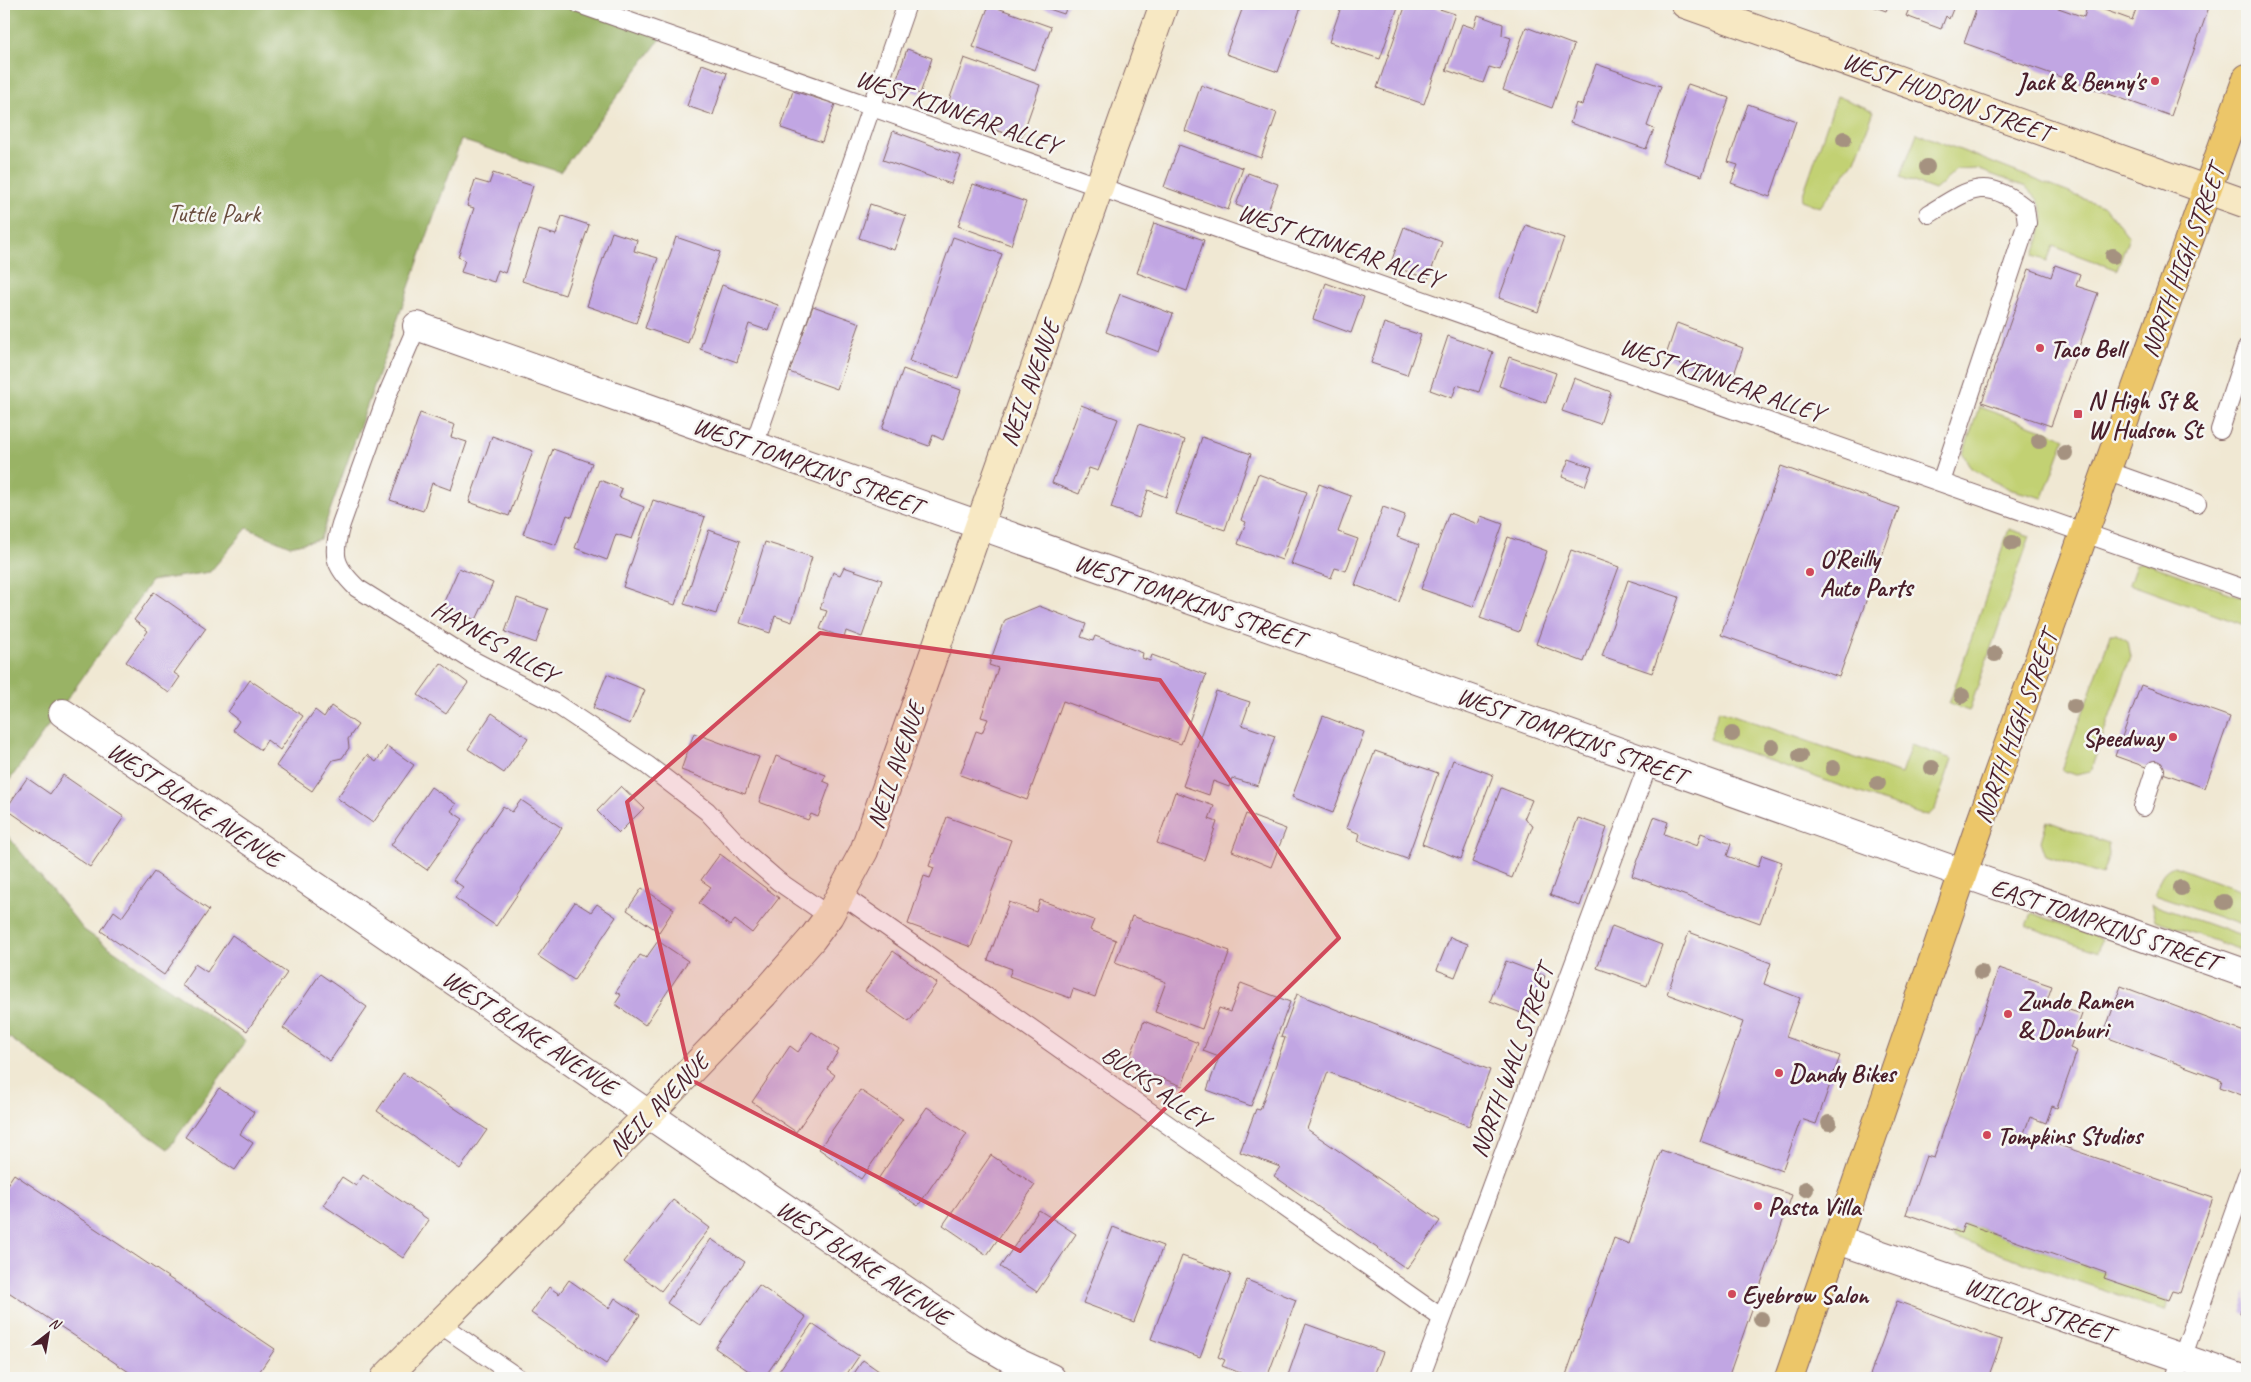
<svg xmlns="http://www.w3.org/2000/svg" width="2251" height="1382" font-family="Caveat,sans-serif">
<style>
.green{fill:#c2d173;stroke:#86784f}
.forest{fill:#99b365;stroke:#726948}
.building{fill:#c1a6e3}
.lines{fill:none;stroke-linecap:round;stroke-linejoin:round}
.lane-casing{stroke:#846566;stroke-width:20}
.street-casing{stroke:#846566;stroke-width:30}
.secondary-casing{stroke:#846566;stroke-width:30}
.primary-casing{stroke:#846566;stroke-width:30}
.lane{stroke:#fff;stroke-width:18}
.street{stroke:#fff;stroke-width:28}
.secondary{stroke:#f7e8c3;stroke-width:28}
.primary{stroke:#ecc669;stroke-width:28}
.tree{fill:#a59280}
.marked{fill:#d1495b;fill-opacity:0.2;stroke:#d1495b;stroke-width:4;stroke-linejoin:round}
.poi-dot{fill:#d1495b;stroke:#f6f6f2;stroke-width:2}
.labels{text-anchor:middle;stroke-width:5;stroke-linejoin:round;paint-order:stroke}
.poi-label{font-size:25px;font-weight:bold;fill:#4a1f2b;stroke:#f6f6f2;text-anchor:start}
.street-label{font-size:25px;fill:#4a1f2b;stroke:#f6f6f2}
.park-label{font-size:25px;fill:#684c3d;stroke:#f6f6f2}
</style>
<rect width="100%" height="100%" fill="#f6f6f2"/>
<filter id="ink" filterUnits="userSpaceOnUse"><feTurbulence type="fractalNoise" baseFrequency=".02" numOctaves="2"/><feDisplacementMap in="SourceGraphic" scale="10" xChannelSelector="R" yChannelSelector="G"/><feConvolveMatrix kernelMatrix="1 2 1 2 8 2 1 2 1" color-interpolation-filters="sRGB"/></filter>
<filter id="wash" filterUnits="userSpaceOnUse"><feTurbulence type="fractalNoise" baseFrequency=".0096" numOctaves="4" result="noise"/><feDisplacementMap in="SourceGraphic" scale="20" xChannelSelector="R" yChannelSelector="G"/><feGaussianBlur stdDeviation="1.12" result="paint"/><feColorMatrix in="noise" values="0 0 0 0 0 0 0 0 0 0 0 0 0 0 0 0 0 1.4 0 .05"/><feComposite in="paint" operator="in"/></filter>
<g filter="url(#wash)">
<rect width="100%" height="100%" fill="#f0e8d3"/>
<path class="green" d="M1837,96l37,15 -19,50 -35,46 -19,-7z
M1917,133l188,74 24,30 -12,33 -64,-24 -6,15 -13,-5 5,-17 5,-22 -5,-16 -13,-14 -49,-18 -20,1 -22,20 -35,-13z
M1979,407l86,31 -22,60 -31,-8 -19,-9 -22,-13 -8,-14z
M2009,529l21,7 -61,175 -20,-7z
M2143,562l104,37v27l-118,-42 7,-20z
M2111,634h5l12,7 3,16 -41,115 -14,3 -14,-5z
M1719,710l182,64 10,-29 41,14 -17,50 -6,6 -10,-1 -210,-75z
M2047,821l61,22 1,12 -7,20 -56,-19 -5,-15z
M2174,866l73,27v34l-92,-32c4,-13 5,-24 19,-29z
M2151,904l96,34v14l-92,-32z
M2032,913l70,26 -4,13 -71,-26z
M1964,1223l142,50 -1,5 63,22 -4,11 -212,-74 2,-6 7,1z"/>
<path class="forest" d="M4,4h575l85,30 -104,138 -99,-32 -141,399 -30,7 -43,-18 -37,44 -59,9 -147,207z
M4,831l80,99 162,111 -78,108 -164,-115z"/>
<g id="blocks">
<path class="building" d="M1034,4h34l-4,10z
M1244,4h58l-24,68 -52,-18z
M1342,4h57l-19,55 -51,-17z
M1406,4h18l31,10 -31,90 -47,-16z
M1867,4h22l-3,7z
M1911,4h44l-6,15 -3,-3 -5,13 -35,-13z
M1978,4h69l37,13 4,-13 44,16 6,-16h72l-39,112 -207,-73z
M989,5l62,22 -16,43 -62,-23z
M1478,15l25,9 -1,11 9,3 -11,32 -11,-3 -6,16 -37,-13 16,-46 12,4z
M1526,27l48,18 -22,63 -49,-18z
M907,49l25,9 -12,36 -25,-9z
M964,58l76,27 -19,54 -76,-27z
M702,64l25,9 -14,42 -26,-9z
M1596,64l65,22 -14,40 7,3 -8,20 -76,-26 6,-20 6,2z
M1688,84l41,14 -27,78 -40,-14z
M1201,85l76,28 -16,45 -76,-27z
M793,91l42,13 -13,38 -41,-14z
M1748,104l48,17 -26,76 -39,-14 7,-18 -10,-3z
M893,131l68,25 -10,28 -68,-24z
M1179,145l64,23 -15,42 -64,-23z
M493,173l40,13 -28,87 -7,-3 -4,12 -33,-10 4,-12 -7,-3 16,-49 -7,-2 8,-26 14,4z
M1248,173l30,11 -12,32 -30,-11z
M973,184l53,18 -15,43 -53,-19z
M870,204l36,12 -12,34 -35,-12z
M562,216l27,9 -24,70 -43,-14 17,-51 17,5z
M1154,223l50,17 -17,51 -50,-18z
M1526,225l38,13 -26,74 -39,-14z
M1404,227l38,15 -14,37 -38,-14z
M612,232l25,8 -3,11 24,7 -22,65 -49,-17z
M676,237l44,15 -32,91 -43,-15z
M953,237l49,17 -44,124 -49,-17z
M2055,265l25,9 -4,12 22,7 -47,133 -69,-24 47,-133 22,8z
M1326,283l38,14 -13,36 -38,-14z
M722,285l56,20 -9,26 -20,-7 -12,38 -37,-13z
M1120,294l53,20 -14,38 -53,-20z
M813,306l47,17 -23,66 -48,-17z
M1384,323l37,12 -14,40 -36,-12z
M1677,323l66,25 -12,35 -66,-25z
M1448,336l45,16 -14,40 -22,-7 -5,13 -22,-8z
M1509,357l47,16 -10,30 -47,-17z
M903,369l58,21 -18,50 -10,-5 -4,11 -47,-17z
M1574,378l37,14 -11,32 -38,-13z
M1081,405l37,14 -20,52 -9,-3 -10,26 -27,-11z
M420,413l35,12 -4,12 16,5 -16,48 -19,-7 -9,28 -33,-11z
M1139,424l46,16 -19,57 -18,-7 -9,28 -28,-10z
M492,436l41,15 -24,65 -40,-14z
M1202,437l49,17 -26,76 -49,-16z
M553,449l39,14 -20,54 -5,-2 -11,30 -33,-11z
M1569,459l23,8 -7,19 -23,-9z
M1781,466l118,42 -60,169 -118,-42z
M1258,474l49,18 -25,68 -44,-16 8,-22 -5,-2z
M600,480l22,9 -3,8 25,10 -12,32 -16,-5 -9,26 -32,-12z
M1319,484l32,12 -13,36 20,7 -12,32 -11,-3 -4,10 -40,-14z
M653,500l52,17 -30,88 -52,-18z
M1383,507l22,8 -8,22 22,8 -20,57 -44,-17z
M1449,513l29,11 3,-8 22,8 -30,83 -52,-18z
M709,530l31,11 -24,73 -32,-10z
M1508,537l39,14 -28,81 -39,-14z
M765,542l47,15 -20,65 -17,-6 -5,17 -30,-10z
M1571,550l48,17 -35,95 -48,-18z
M844,567l38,13 -20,57 -16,-6 -2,7 -24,-9 7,-18 -7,-2 13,-37 7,3z
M459,568l34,15 -17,37 -34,-14z
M1628,580l51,17 -27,76 -50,-17z
M154,592l52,36 -32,45 6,4 -11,16 -43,-31 22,-31 -14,-11z
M517,598l31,11 -12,34 -31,-11z
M1039,606l47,18 -5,13 12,4 2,-5 48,17 -1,5 8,3 2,-6 54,20 -25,69 -118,-43 -36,99 -67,-25 16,-44 6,2 6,-14 -7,-2 17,-49 -9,-3 16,-45z
M441,663l27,20 -22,31 -28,-19z
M607,674l38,16 -15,34 -37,-16z
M250,680l53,36 -23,34 -13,-10 -6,10 -28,-20 6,-9 -11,-9z
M2141,685l89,32 -25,71 -90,-32z
M1216,691l34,11 -8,23 33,11 -17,50 -26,-8 -3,9 -16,-6 -4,14 -26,-9z
M331,706l27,19 -10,14 1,9 -7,10 -9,2 -21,31 -36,-25 39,-56 9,7z
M492,713l36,25 -24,35 -36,-24z
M1323,716l41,16 -31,81 -41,-16z
M694,733l65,24 -14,37 -64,-24z
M387,746l27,19 -41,58 -36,-25 30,-43 9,7z
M1375,751l63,22 -31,86 -49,-18 2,-7 -14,-6z
M776,756l50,19 -3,6 7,3 -12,33 -7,-3 -3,6 -49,-18z
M1453,760l40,15 -32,84 -39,-15z
M63,775l61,42 -34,50 -84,-58 21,-31 23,16z
M621,786l23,22 -25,25 -22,-22z
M431,787l25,17 -5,7 12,8 -36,51 -36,-25z
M1501,788l31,12 -8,19 9,6 -21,53 -40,-16z
M1175,792l39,14 -5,13 8,3 -13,38 -47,-17z
M521,800l41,28 -66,98 -41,-28 8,-11 -10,-7 50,-74 9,6z
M1246,814l40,15 -15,38 -39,-16z
M947,817l64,23 -40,107 -63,-23 16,-48 6,2 4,-10 -5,-2z
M1654,817l14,5 -4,12 33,12 4,-13 30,11 -4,12 31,11 4,-12 20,7 -22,61 -128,-47z
M1578,818l29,10 -27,78 -30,-11z
M720,854l59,44 -27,35 -17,-13 -5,6 -31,-23 12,-16 -10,-7z
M154,872l55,38 -45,65 -63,-44 13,-20 8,6z
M642,888l32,21 -15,23 -32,-22z
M1040,900l54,20 -4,10 26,10 -21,57 -22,-8 -3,9 -61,-22 3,-7 -24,-9 21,-58 27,10z
M575,902l16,10 6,-8 19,13 -42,63 -36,-24z
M1132,916l98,35 -28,78 -47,-17 11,-30 -51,-19z
M1612,926l50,19 -15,41 -50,-18z
M1689,932l82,31 -7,21 36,14 -14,39 54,19 -24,68 -15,-5 -19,52 -82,-30 43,-119 -76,-28z
M232,935l55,38 -40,58 -66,-46 14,-21 12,8z
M1450,937l18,7 -13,33 -18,-7z
M658,941l30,20 -43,64 -30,-21 6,-9 -5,-3 24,-37 6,3z
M893,951l44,32 -28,39 -44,-31z
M1506,961l39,15 -16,40 -39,-15z
M1999,968l53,18 -6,17 36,11 -12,34 7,3 -20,57 -5,-2 -6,17 -16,-6 -6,16 189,65 -33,95 -8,-2 -4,9 -64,-22 2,-5 -142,-50 -3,10 -55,-19 20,-58 8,2z
M320,974l47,33 -37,54 -47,-33z
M1241,983l49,19 -39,104 -44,-16 12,-33 -16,-6 16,-43 11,4z
M2121,986l126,47v64l-27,-10 2,-7 -119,-44z
M1297,994l193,76 -21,56 -141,-54 -21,57 133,92 -33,48 -133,-93 6,-9 -40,-15 16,-43 4,1 25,-72 -4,-1z
M1144,1021l54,22 -16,43 -55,-21z
M812,1032l27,18 -12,19 8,6 -39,57 -44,-30 38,-56 8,6z
M403,1073l84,57 -27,39 -83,-58z
M219,1088l35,24 -14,22 13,9 -18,27 -50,-33z
M860,1090l43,29 -42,60 -42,-30z
M927,1107l40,27 -49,72 -40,-27z
M1661,1150l131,45 -64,183h-163l49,-140 15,6z
M991,1155l44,30 -48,70 -44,-30z
M14,1174l261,175 -20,29h-117l-134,-89v-100z
M363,1175l66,45 -26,38 -80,-53 19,-28 14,9z
M673,1200l37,28 -49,63 -37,-29z
M1039,1210l37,24 -39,58 -37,-25z
M1113,1227l50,19 -29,76 -51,-19z
M711,1239l34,23 -44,64 -34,-23z
M1182,1256l49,18 -31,83 -49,-18z
M569,1280l40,28 6,-10 25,17 -34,49 -75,-51 18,-26 10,7z
M1247,1280l49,20 -28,75 -6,-2 -2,5h-6l-32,-12 3,-6 -7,-3z
M759,1285l47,32 -42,61h-5l-44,-30z
M2247,1291v24l-7,-2z
M1897,1301l105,39 -14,38h-109l-9,-3z
M812,1324l47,32 -15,22h-70z
M1306,1324l77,28 -10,26h-86z
M863,1360l26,18h-38z"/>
</g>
</g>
<g filter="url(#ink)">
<use href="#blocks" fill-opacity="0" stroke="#846566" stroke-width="1"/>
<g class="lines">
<g class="lane-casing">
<path id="lane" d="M579,4l1668,586
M1929,214c39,-24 56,-39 96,-6l2,15 -86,259
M417,326l-29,67 -47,131c-9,31 -8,41 16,64l113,71 83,43 94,63 60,46 40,43 31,27 51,35
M2220,430l27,-82
M754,445l153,-441
M2107,471l90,32
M2143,807l12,-37
M842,895l600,423
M440,1324l78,54
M1420,1378l229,-616
M2175,1378l72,-203"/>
</g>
<g class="street-casing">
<path id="street" d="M417,326l1830,648
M63,713l915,627 38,22 35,16
M1838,1240l402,138"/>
</g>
<g class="secondary-casing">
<path id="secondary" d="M1685,4l562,200
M385,1378l264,-264 115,-120 48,-55 17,-23 35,-65 300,-847"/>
</g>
<g class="primary-casing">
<path id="primary" d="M1789,1378l190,-551 268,-749"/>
</g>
<use href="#lane" class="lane"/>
<use href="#street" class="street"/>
<use href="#secondary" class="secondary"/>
<use href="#primary" class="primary"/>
</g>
<g class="tree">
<circle cx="1844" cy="139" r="8"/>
<circle cx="1927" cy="167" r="8"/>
<circle cx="2113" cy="256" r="8"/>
<circle cx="2039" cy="441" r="8"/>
<circle cx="2065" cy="453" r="8"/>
<circle cx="2012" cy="543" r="8"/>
<circle cx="1995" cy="654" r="8"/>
<circle cx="1962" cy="696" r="8"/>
<circle cx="2074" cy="706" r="8"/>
<circle cx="1732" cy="734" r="8"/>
<circle cx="1772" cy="747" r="8"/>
<circle cx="1800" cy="756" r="8"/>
<circle cx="1833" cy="768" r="8"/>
<circle cx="1932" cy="768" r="8"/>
<circle cx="1878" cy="783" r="8"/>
<circle cx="2181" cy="888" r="8"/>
<circle cx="2224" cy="902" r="8"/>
<circle cx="1981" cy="972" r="8"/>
<circle cx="1829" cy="1123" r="8"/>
<circle cx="1806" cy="1189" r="8"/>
<circle cx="1761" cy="1319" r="8"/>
</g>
</g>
<path class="marked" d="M820,633l340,47 179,258 -319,313 -329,-171 -64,-278z"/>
<g class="poi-dot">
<circle cx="2155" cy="81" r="5"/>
<circle cx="2040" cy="348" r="5"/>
<rect x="2073" y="409" width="10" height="10" rx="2.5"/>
<circle cx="1810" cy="572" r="5"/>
<circle cx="2173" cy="737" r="5"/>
<circle cx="2008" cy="1014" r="5"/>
<circle cx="1779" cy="1073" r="5"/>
<circle cx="1987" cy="1135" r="5"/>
<circle cx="1758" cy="1206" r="5"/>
<circle cx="1732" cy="1294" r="5"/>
</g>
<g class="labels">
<g class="poi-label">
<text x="2145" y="90" text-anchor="end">Jack &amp; Benny's</text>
<text x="2050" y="357">Taco Bell</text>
<text x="2088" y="409">N High St &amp;<tspan x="2088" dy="29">W Hudson St</tspan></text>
<text x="1820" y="567">O'Reilly<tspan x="1820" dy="29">Auto Parts</tspan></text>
<text x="2163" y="746" text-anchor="end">Speedway</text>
<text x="2018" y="1009">Zundo Ramen<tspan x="2018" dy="29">&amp; Donburi</tspan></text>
<text x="1789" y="1082">Dandy Bikes</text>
<text x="1997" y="1144">Tompkins Studios</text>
<text x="1768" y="1215">Pasta Villa</text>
<text x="1742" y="1303">Eyebrow Salon</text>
</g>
<g class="street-label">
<text transform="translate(1947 96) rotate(20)" y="9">WEST HUDSON STREET</text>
<text transform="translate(958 111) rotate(19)" y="9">WEST KINNEAR ALLEY</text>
<text transform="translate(1340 245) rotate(19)" y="9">WEST KINNEAR ALLEY</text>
<text transform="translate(2182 261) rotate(-70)" y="9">NORTH HIGH STREET</text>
<text transform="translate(1722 379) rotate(19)" y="9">WEST KINNEAR ALLEY</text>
<text transform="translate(1029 383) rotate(-70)" y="9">NEIL AVENUE</text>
<text transform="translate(808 465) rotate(20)" y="9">WEST TOMPKINS STREET</text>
<text transform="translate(1190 600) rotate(19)" y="9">WEST TOMPKINS STREET</text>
<text transform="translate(495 641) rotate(30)" y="9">HAYNES ALLEY</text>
<text transform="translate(2015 727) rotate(-70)" y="9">NORTH HIGH STREET</text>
<text transform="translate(1572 735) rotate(20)" y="9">WEST TOMPKINS STREET</text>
<text transform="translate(895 765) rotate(-71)" y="9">NEIL AVENUE</text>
<text transform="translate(195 804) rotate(34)" y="9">WEST BLAKE AVENUE</text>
<text transform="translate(2105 924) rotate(19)" y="9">EAST TOMPKINS STREET</text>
<text transform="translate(530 1032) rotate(34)" y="9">WEST BLAKE AVENUE</text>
<text transform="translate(1511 1061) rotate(-70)" y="9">NORTH WALL STREET</text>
<text transform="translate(1156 1086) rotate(35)" y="9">BUCKS ALLEY</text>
<text transform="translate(658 1104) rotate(-46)" y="9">NEIL AVENUE</text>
<text transform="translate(864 1262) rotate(34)" y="9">WEST BLAKE AVENUE</text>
<text transform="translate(2039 1309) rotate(19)" y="9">WILCOX STREET</text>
</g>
<g class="park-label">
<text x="214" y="222">Tuttle Park</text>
</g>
</g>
<rect width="2251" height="1382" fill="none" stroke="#f6f6f2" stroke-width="20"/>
<g transform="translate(48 1334) rotate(31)" stroke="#f6f6f2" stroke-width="4" paint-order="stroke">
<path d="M0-4L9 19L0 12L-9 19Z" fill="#4a1f2b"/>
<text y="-8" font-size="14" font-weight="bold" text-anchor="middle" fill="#4a1f2b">N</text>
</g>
</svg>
